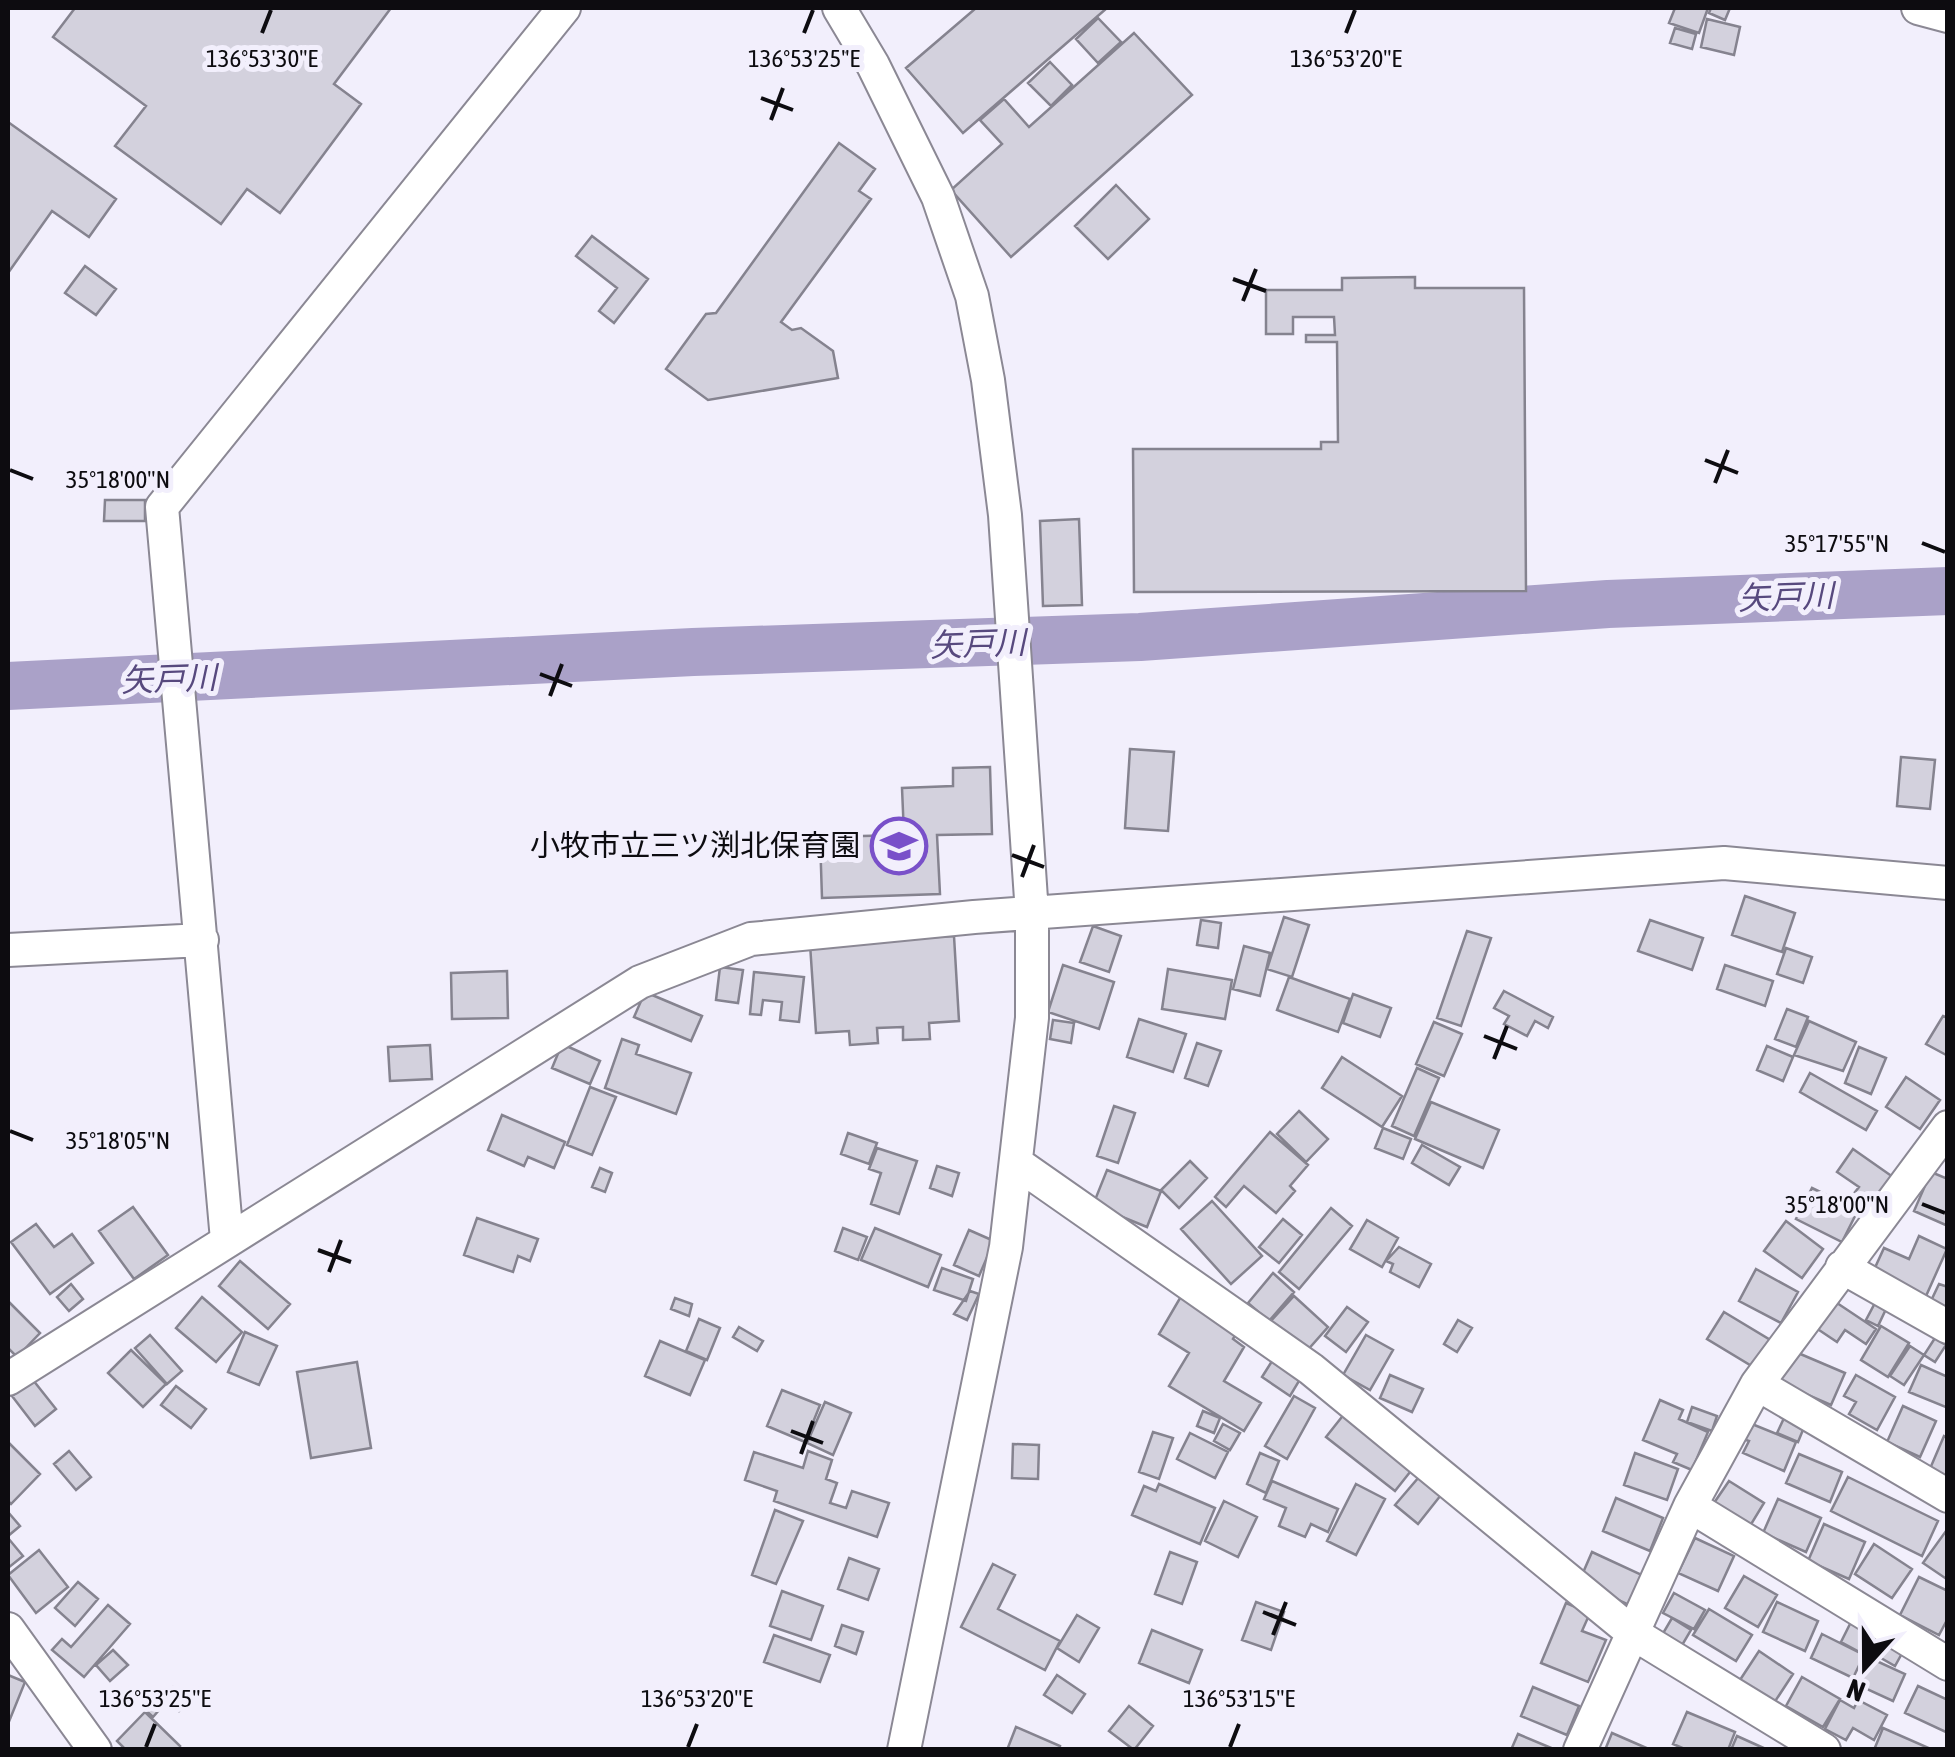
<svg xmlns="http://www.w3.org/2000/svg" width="1955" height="1757" font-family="'Asap Condensed','Noto Sans JP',sans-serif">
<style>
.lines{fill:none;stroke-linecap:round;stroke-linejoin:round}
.river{stroke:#aaa1c8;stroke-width:48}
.building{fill:#d3d1dd;stroke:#85838f;stroke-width:2.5}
.minor-casing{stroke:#8b8894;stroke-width:36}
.minor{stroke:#fff;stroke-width:32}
.ticks{fill:none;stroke:#0d0c10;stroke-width:4}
.labels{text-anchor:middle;stroke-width:10;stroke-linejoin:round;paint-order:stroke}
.poi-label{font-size:30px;fill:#0d0c10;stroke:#f2effc;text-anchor:end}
.water-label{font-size:32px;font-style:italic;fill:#57497e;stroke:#f2effc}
.ticks-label{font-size:25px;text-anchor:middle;fill:#0d0c10;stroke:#f2effc;stroke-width:10;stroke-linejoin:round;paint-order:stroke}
</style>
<rect width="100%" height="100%" fill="#f2effc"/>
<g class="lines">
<path class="river" d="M8,686l685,-34 447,-15 468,-33 340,-13"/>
</g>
<path class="building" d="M75,8h316l-57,76 27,20 -81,109 -33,-24 -26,35 -106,-78 31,-40 -93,-69z
M976,8h131l-144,125 -57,-65z
M1675,8h33l-9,25 -30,-10z
M1711,8h19l-5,12 -16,-7z
M1098,18l23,24 -23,21 -22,-24z
M1707,19l33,8 -6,28 -33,-8z
M1675,28l21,6 -4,15 -22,-6z
M1134,33l58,62 -181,162 -60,-67 51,-46 -22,-24 24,-21 25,28z
M1050,62l22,23 -21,21 -23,-23z
M8,122l108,77 -27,38 -37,-26 -44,62z
M839,143l36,26 -16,22 12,8 -90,123 11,8 9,-2 32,23 5,27 -130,22 -42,-31 40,-55 10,-1z
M1116,185l33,34 -41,40 -33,-33z
M592,236l56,43 -34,44 -15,-12 18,-23 -41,-32z
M85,266l31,23 -20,26 -31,-22z
M1415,277v11h109l2,303 -392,1 -1,-143h188v-7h17l-1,-100h-31v-7h29l-1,-18h-41v17h-27v-44h76v-12z
M105,500h40v21h-41z
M1079,519l3,86 -39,1 -3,-85z
M1130,749l44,3 -6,79 -43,-3z
M1901,757l34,3 -5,49 -33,-3z
M990,767l2,67 -55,1 3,59 -118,4 -2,-61 84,-2 -2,-47 51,-2v-18z
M1745,896l50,17 -13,39 -50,-17z
M1284,917l25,8 -17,52 -25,-8z
M1201,920l20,3 -3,25 -21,-3z
M1650,920l53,18 -11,32 -54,-19z
M1093,926l28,10 -12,36 -29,-10z
M1467,931l24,7 -30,88 -24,-8z
M954,936l5,85 -30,2 1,16 -27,1v-13l-26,1 1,15 -28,2 -1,-14 -33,2 -6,-89z
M1244,946l26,7 -10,43 -27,-7z
M1786,948l26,9 -9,26 -26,-9z
M1063,965l51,17 -15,47 -51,-17z
M1725,965l48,16 -8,25 -48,-17z
M720,967l23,3 -5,33 -22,-3z
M1168,969l64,11 -7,39 -63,-10z
M507,971l1,47 -56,1 -1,-46z
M754,972l50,5 -5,45 -19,-2 2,-18 -19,-2 -2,15 -11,-1z
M1289,977l61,22 -12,33 -61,-22z
M1504,991l49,26 -5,11 -13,-7 -8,15 -23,-12 5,-8 -15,-8z
M645,992l57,24 -11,25 -57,-24z
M1353,994l38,14 -11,29 -37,-14z
M1787,1009l21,8 -12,30 -21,-8z
M1943,1016l5,2v38l-22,-12z
M1139,1019l47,15 -13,38 -46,-15z
M1053,1020l21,3 -3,20 -21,-4z
M1809,1021l47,21 -13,29 -49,-16z
M1434,1022l28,12 -18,42 -28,-12z
M622,1039l17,6 -3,9 55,19 -15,41 -71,-26z
M1197,1043l24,8 -13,35 -23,-8z
M562,1044l38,17 -10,23 -38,-16z
M430,1045l2,34 -42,2 -2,-34z
M1767,1046l26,11 -10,24 -26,-11z
M1859,1047l27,11 -15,36 -26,-11z
M1342,1057l60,39 -20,31 -60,-39z
M1417,1068l22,10 -25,58 -22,-10z
M1810,1073l67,38 -11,19 -66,-38z
M1906,1077l34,23 -20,29 -34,-22z
M590,1087l26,10 -24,58 -25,-10z
M1431,1102l68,28 -16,38 -68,-29z
M1114,1106l21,7 -17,50 -21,-7z
M1299,1111l29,28 -22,23 -29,-28z
M502,1115l63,27 -11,26 -26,-11 -4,9 -36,-16z
M1383,1128l28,11 -8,20 -28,-11z
M1270,1132l38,33 -18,21 5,5 -19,22 -32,-27 -18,21 -11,-10z
M848,1133l29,10 -8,21 -28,-10z
M1422,1145l38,22 -11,18 -37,-22z
M877,1148l40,13 -18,53 -28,-10 10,-31 -12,-4z
M1853,1149l40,28 -26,37 -19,-13 11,-14 -22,-15z
M1190,1161l17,17 -28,30 -18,-18z
M937,1166l22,7 -7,23 -22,-8z
M600,1168l12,5 -7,19 -13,-5z
M1107,1170l54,21 -14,36 -54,-22z
M1931,1172l17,7v47l-34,-15z
M1812,1188l46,22 -16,32 -46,-23z
M1212,1201l50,55 -31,28 -50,-55z
M133,1207l35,48 -34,24 -35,-48z
M1331,1208l21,18 -53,63 -20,-17z
M477,1218l61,21 -8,22 -12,-5 -5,16 -49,-17z
M1283,1219l19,16 -23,28 -20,-16z
M1367,1220l31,18 -16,29 -32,-18z
M1786,1221l37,28 -21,29 -38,-27z
M36,1224l18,23 18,-13 21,29 -43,31 -39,-52z
M843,1228l24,9 -9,23 -23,-9z
M875,1228l66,27 -13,32 -67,-27z
M969,1230l25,11 -15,35 -25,-11z
M1919,1236l28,13 -21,47 -53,-24 11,-24 25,11z
M1399,1247l32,17 -12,23 -29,-15 3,-8 -7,-3z
M240,1261l50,43 -22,25 -49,-43z
M942,1268l31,11 -7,22 -32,-11z
M1756,1269l42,23 -17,31 -42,-22z
M1273,1273l21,19 -25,29 -21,-18z
M71,1284l12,15 -14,12 -12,-14z
M1939,1284l9,3v24l-18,-8z
M970,1291l9,3 -12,26 -13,-6z
M1183,1293l57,34 -7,12 11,8 -20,34 37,22 -17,28 -75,-45 20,-33 -30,-19z
M1294,1296l34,31 -23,26 -35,-31z
M202,1297l40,35 -26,30 -40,-34z
M675,1298l17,6 -3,12 -18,-7z
M8,1301l32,32 -23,24 -9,-9z
M1834,1301l42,28 -10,15 -21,-14 -8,12 -21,-14z
M1875,1303l11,6 -8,17 -12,-6z
M1347,1307l21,15 -22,30 -21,-16z
M1724,1312l48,29 -17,27 -48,-29z
M699,1319l21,9 -13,32 -21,-9z
M1458,1320l14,8 -15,24 -13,-8z
M1881,1326l28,17 -21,34 -27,-17z
M739,1327l24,14 -6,10 -24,-14z
M245,1332l32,14 -18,39 -31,-13z
M150,1335l32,36 -15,13 -32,-36z
M1366,1335l27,15 -23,40 -27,-15z
M1935,1338l11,7 -11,17 -11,-7z
M660,1341l45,19 -15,35 -45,-19z
M1910,1346l14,9 -20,30 -14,-9z
M131,1350l35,34 -23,23 -35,-34z
M1791,1350l54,23 -14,32 -53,-23z
M1274,1358l28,18 -12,20 -28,-19z
M357,1362l14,86 -60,10 -14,-86z
M1921,1365l27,12v31l-39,-16z
M1390,1375l33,14 -11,23 -32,-14z
M1856,1375l39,22 -18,33 -28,-16 7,-12 -12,-6z
M33,1380l23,29 -21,17 -23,-30z
M176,1386l30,23 -15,19 -30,-23z
M782,1390l38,15 -15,37 -38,-16z
M1294,1396l21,12 -28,51 -22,-13z
M1660,1400l23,10 -4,9 29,13 -16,38 -19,-8 4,-8 -34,-14z
M825,1402l26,11 -18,42 -26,-12z
M1903,1406l33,15 -16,36 -33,-15z
M1692,1407l25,9 -5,15 -25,-9z
M1203,1411l17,7 -6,15 -17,-7z
M1345,1413l69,54 -19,24 -69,-54z
M1785,1416l20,9 -7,17 -21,-9z
M1747,1422l49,20 -12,29 -41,-18 6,-12 -9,-3z
M1223,1424l17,9 -10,17 -16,-9z
M1153,1432l20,6 -14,41 -20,-7z
M1190,1433l38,19 -13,26 -38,-19z
M1944,1436l4,2v41l-19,-8z
M8,1442l32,32 -29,30 -3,-3z
M1013,1444l26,1 -1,34 -26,-1z
M69,1451l22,26 -15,13 -22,-26z
M808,1451l24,9 -6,19 11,4 -7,20 16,5 6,-17 37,12 -12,34 -103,-36 3,-10 -32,-11 9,-28 49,16z
M1260,1453l19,8 -13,32 -19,-9z
M1635,1453l43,16 -11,31 -43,-15z
M1799,1454l43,18 -12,30 -44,-19z
M1419,1477l22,18 -23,29 -23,-19z
M1848,1477l90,44 -16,35 -91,-45z
M1272,1481l66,28 -10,23 -17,-8 -6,13 -26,-11 7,-18 -22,-9z
M1729,1481l35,22 -14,23 -36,-23z
M1159,1484l56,24 -15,36 -68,-29 12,-29 12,5z
M1356,1484l29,15 -29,56 -29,-14z
M1616,1498l47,20 -13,33 -47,-20z
M1778,1499l43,19 -15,34 -43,-19z
M1224,1501l33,16 -19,40 -33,-16z
M775,1510l28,11 -27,63 -24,-9z
M8,1512l12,14 -12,10z
M1824,1524l41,18 -16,37 -41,-18z
M1946,1531l2,1v48l-25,-17z
M8,1538l15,18 -15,12z
M1695,1538l39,18 -16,35 -40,-18z
M1874,1544l38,25 -20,29 -37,-24z
M39,1550l29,37 -32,26 -28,-38z
M1170,1552l27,10 -15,42 -27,-10z
M1592,1552l50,23 -13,30 -50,-23z
M849,1558l30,11 -11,31 -30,-11z
M993,1564l22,11 -17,34 62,32 -15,29 -84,-43z
M1744,1576l33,19 -19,32 -33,-19z
M1919,1577l29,14v27l-9,17 -39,-20z
M78,1582l20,17 -23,27 -20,-18z
M782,1591l41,15 -12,34 -41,-14z
M1674,1593l31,17 -11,19 -31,-16z
M1256,1602l28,10 -13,38 -29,-10z
M1777,1602l41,19 -13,30 -42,-19z
M1566,1603l24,10 -8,18 24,9 -18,42 -47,-19z
M108,1605l22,19 -46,53 -32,-27 10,-11 9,8z
M1709,1609l43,26 -16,26 -43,-26z
M1077,1615l22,13 -20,34 -22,-14z
M1672,1618l19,12 -10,17 -19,-12z
M1851,1622l30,7 -14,27 -26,-14z
M842,1625l21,7 -7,22 -21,-8z
M1152,1630l50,20 -13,33 -50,-20z
M1822,1634l42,21 -11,23 -42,-20z
M1885,1634l21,12 -11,20 -21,-12z
M774,1635l56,20 -10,27 -56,-20z
M113,1650l15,15 -18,16 -14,-16z
M1759,1651l34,23 -21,32 -34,-23z
M1870,1658l35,16 -12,27 -35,-16z
M8,1675l17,7 -17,42z
M1057,1675l28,19 -13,19 -28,-18z
M1802,1677l38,22 -17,28 -37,-21z
M1918,1686l30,14v33l-43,-20z
M173,1687l15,15 -9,9 -15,-15z
M1533,1687l46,19 -12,29 -46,-19z
M154,1691l12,11 -13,15 -12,-11z
M1840,1700l14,8 4,-8 29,15 -13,25 -21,-12 -7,12 -21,-11z
M1129,1706l24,20 -19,24 -25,-19z
M145,1712l35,34 -4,4h-50l-9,-9z
M1687,1712l48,20 -7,18h-41l-14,-6z
M1016,1727l44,19 -1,4h-52z
M1883,1728l48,21v1h-57z
M1612,1733l39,17h-46z
M1518,1734l38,16h-45z
M1737,1736l31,14h-37z"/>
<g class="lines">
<g class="minor-casing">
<path id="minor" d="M839,8l34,57 65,132 34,99 16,84 17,135 27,399v104l-26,229 -102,503
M1918,8l30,8
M8,950l194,-10
M1018,1164l293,205 323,265 190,116
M227,1240l-65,-733 402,-499
M1842,1267l106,60
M8,1379l632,-397 111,-43 223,-22 750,-54 224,20
M1757,1384l191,112
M1690,1506l258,158
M8,1629l87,121
M1580,1750l110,-244 67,-122 191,-257"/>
</g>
<use href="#minor" class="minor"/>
</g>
<path class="ticks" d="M262,33l9,-23M804,33l9,-23M1346,33l9,-23M761,98l32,12M771,120l12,-32M1233,279l33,12M1243,301l13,-32M1705,460l33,13M10,470l23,9M1715,483l13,-33M1922,543l23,9M540,674l32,12M550,696l12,-32M1012,855l32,12M1022,877l12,-32M1484,1036l33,13M1494,1059l13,-33M10,1131l23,9M1922,1204l23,9M318,1250l33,12M329,1272l12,-32M791,1431l32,12M801,1454l12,-33M1263,1612l33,13M1273,1635l13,-33M146,1747l9,-23M688,1747l9,-23M1230,1747l9,-23"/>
<defs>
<g id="school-ring" transform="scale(2.875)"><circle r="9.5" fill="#f2effc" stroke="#7950c9" stroke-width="1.5"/><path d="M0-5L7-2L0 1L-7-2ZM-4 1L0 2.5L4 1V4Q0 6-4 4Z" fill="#7950c9"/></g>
</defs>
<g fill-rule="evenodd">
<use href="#school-ring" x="899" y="846"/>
</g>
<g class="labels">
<g class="poi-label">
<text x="860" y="856">小牧市立三ツ渕北保育園</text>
</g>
<g class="water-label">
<text transform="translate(1786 597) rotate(-2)" y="11">矢戸川</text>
<text transform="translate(978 644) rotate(-2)" y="11">矢戸川</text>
<text transform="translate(169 679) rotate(-2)" y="11">矢戸川</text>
</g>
</g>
<g class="ticks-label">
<text x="262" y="67">136°53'30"E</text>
<text x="804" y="67">136°53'25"E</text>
<text x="1346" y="67">136°53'20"E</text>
<text x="118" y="488">35°18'00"N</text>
<text x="1837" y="552">35°17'55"N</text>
<text x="118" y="1149">35°18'05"N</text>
<text x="1837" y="1213">35°18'00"N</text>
<text x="155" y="1707">136°53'25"E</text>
<text x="697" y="1707">136°53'20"E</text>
<text x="1239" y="1707">136°53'15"E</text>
</g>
<rect width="1955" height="1757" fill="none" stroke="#0d0c10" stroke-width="20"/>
<g transform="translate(1865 1667) rotate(201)" stroke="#f2effc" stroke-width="8" paint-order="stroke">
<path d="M0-8L18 38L0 25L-18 38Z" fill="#0d0c10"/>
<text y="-15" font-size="28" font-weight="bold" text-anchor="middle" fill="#0d0c10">N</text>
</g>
</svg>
